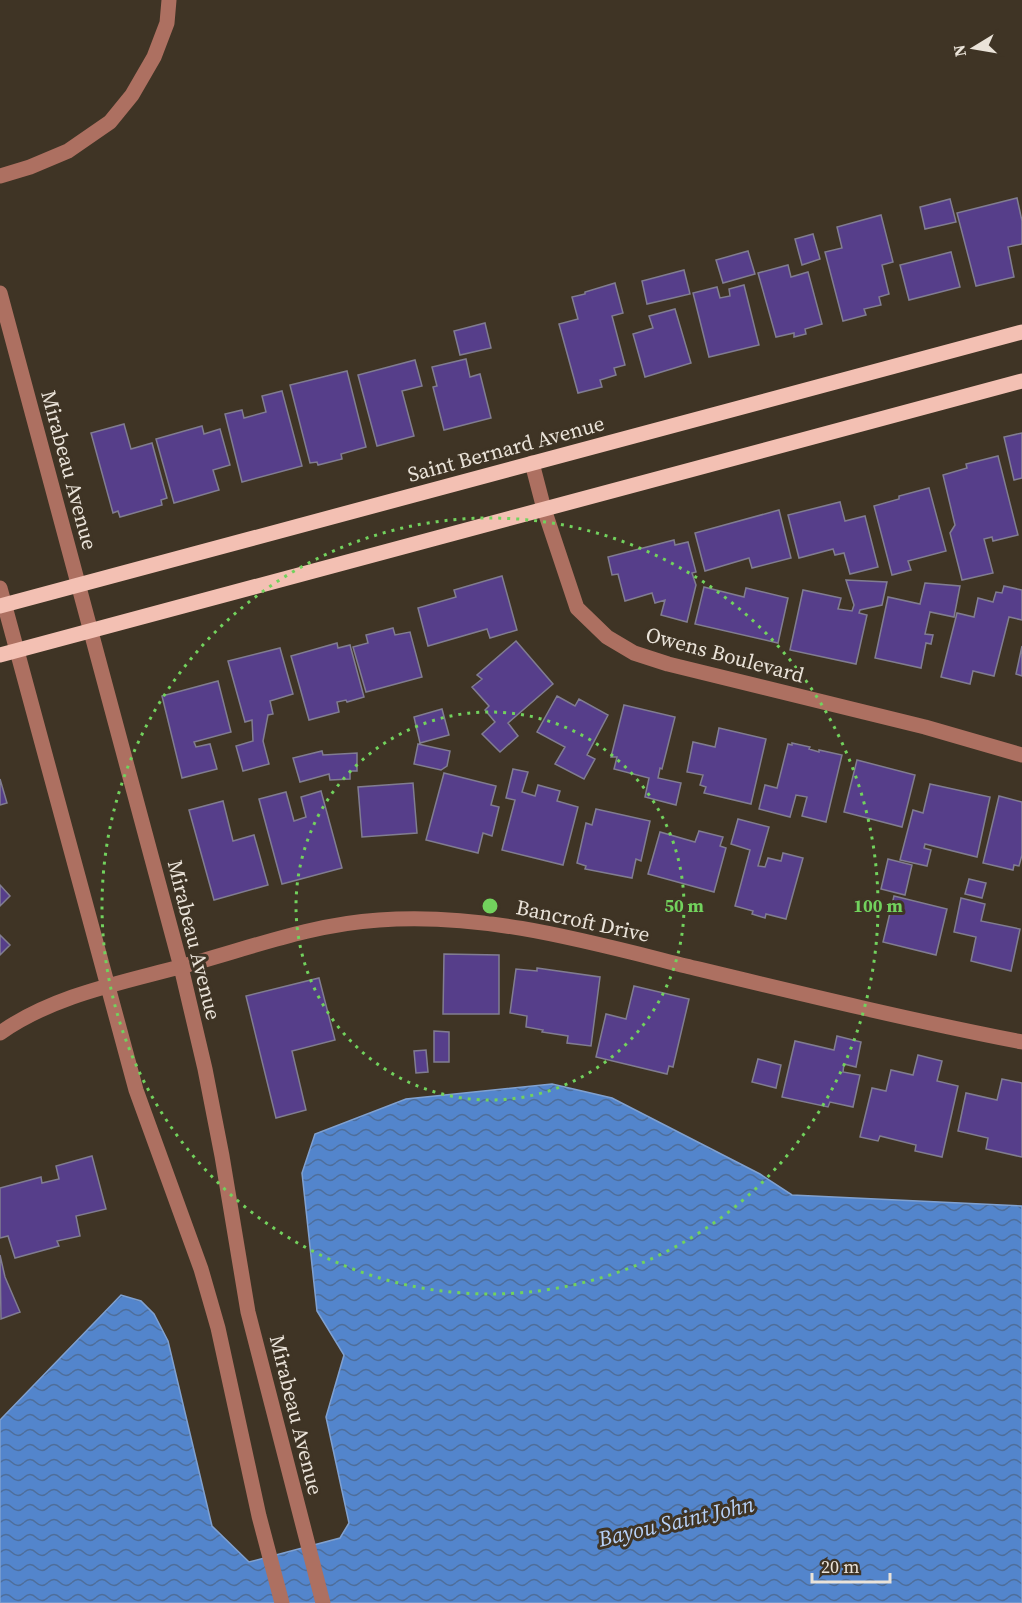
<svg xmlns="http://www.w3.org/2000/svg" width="1022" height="1603" font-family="'Source Serif 4',serif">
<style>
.water{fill:url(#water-waves);stroke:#80a1d0;stroke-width:1.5}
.building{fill:#563e8a;stroke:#817d91;stroke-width:1.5}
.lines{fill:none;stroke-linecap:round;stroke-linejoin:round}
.minor{stroke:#ad7061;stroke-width:15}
.major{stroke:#f3c0b3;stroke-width:15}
.ring{fill:none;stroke:#72d25d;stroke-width:3;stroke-dasharray:3 6}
.labels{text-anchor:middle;stroke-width:6;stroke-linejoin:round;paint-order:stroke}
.street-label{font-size:21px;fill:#eae3d9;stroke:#3f3425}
.water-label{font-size:22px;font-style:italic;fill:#b7d1f8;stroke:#3f3425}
.centre{fill:#72d25d;stroke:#3f3425;stroke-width:3}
.ring-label{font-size:18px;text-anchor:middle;font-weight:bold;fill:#72d25d;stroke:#3f3425;stroke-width:6;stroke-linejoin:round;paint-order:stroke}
</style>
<defs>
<pattern id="water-waves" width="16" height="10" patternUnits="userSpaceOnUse" patternTransform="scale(1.5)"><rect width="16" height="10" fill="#5385cc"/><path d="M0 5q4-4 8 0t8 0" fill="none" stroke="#4e6e9b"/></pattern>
</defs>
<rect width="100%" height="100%" fill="#3f3425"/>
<path class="water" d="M552,1084l60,14 148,76 32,21 230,11v397h-1022v-183l121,-125 20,6 13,13 14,27 44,185 37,36 91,-24 9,-15 -23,-106 18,-62 -27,-44 -15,-138 13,-39 91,-35z"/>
<path class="building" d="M1017,198l5,23v23l-14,3 6,30 -38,9 -19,-73z
M950,199l6,23 -31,7 -5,-22z
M881,215l12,47 -11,3 7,29 -10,3 2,8 -17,4 2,6 -23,6 -18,-69 17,-4 -5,-21z
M813,234l7,25 -18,6 -7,-26z
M748,251l7,23 -32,9 -7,-23z
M951,252l9,35 -51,13 -9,-35z
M788,265l3,12 17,-5 14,52 -17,5 1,5 -12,3v-4l-18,4 -18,-64z
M684,270l6,24 -43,10 -5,-23z
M615,283l8,30 -11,3 13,49 -11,3 2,7 -16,5 2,7 -24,6 -19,-69 19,-5 -6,-22 13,-3v-2z
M744,285l15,60 -50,12 -16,-64 24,-6 3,11 10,-2 -1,-7z
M675,309l16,54 -46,14 -12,-43 20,-6 -4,-12z
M485,323l6,25 -31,7 -6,-24z
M466,359l4,18 10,-3 11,44 -47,12 -11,-43 4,-1 -5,-19z
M415,360l7,26 -20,5 12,45 -37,10 -19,-71z
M347,371l19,76 -25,7 1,5 -24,6 -1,-3 -7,1 -20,-78z
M282,391l20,75 -60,16 -17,-68 17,-4 2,8 22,-6 -4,-16z
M124,424l7,25 21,-6 15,55 -6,2 1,5 -42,12 -2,-6 -5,2 -22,-80z
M202,426l2,8 16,-5 10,36 -17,5 6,20 -45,13 -18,-64z
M1022,433v45l-8,2 -10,-43z
M998,456l20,79 -25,6 -1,-4 -8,2 9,34 -31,7 -12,-47 5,-8 -12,-50 24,-7 -1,-4z
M929,488l17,63 -38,10 3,9 -19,5 -18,-69 25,-7v-3z
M840,502l5,19 20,-5 13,51 -28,7 -6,-21 -9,2 -2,-6 -34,9 -11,-43z
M779,510l12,48 -39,10 -3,-10 -44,13 -10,-38z
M674,540l1,5 13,-3 8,30 -4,1 4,12 -9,37 -26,-7 4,-15 -10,3 -3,-10 -27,8 -7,-27 -6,1 -4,-18z
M502,576l15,54 -27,8 -3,-9 -59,17 -10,-38 38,-11 -2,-7z
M846,580l41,2 -5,23 -22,5 -1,3 8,2 -11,49 -66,-14 13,-60 38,8 -3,11 14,2 2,-6z
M925,583l35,3 -6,31 -24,-5 -5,22 8,1 -2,9 -5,-1 -5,25 -46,-10 13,-61 32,7z
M1004,586l18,4v30l-13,-3 -15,59 -21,-5 -3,13 -29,-7 16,-64 17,4 4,-19 15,4 3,-10 6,1z
M704,587l40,10 2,-9 42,10 -10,45 -83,-19z
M393,628l2,7 15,-3 12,45 -56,15 -13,-45 15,-4 -2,-8z
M516,641l37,43 -45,39 10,13 -18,16 -18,-18 13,-12 -10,-12 4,-4 -17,-19 10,-8 -5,-4z
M337,643l1,5 12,-3 14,52 -17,5 -1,-2 -9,2 2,10 -30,8 -18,-64z
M1022,646v30l-6,-2z
M280,648l13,46 -23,7 3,13 -5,1 -5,26 6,23 -26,7 -7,-25 17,-5 -1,-21 -7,2 -17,-61z
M218,681l13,51 -37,10 2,5 14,-3 7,25 -35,9 -20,-82z
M557,696l18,10 4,-7 29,16 -21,40 8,4 -11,20 -29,-15 10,-17 -28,-15z
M624,705l51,12 -13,52 -2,-1 -2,10 23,5 -5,22 -31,-8 4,-19 -35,-9 3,-12h-6z
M442,709l7,26 -29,8 -6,-26z
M719,728l47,11 -15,65 -47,-11 2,-6 -6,-2 3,-10 -16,-3 6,-30 22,5z
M792,743l18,4 -1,2 10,3v-2l23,5 -16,67 -24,-6 5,-19 -11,-2 -6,22 -31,-8 6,-24 12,3 11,-44 4,1z
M418,744l32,7 -3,15 -6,4 -27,-6z
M322,751l1,4 34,-2v18h-7v8l-20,1 -1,-6 -29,8 -7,-24z
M857,760l58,15 -13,52 -58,-15z
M513,769l15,3 -6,20 13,4 3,-11 22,6 -3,10 21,6 -15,58 -61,-15 13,-50 -9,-2z
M444,773l52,13 -5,19 8,2 -7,29 -9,-3 -5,20 -52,-13z
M0,779l7,24 -7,2z
M413,783l4,50 -55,4 -4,-50z
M930,784l60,13 -13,60 -52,-13 -1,4 7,2 -4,16 -27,-6 13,-50 10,3z
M321,791l21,77 -60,16 -23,-85 27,-7 8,29 12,-4 -5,-20z
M999,796l23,6v53l-3,11 -5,-1 -1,5 -30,-7z
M223,801l10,40 21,-6 14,50 -54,15 -25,-90z
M596,809l54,12 -9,40 -5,-2 -4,19 -47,-9 1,-3 -9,-3 9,-40 6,2z
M738,819l31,8 -11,39 7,1 3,-9 13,3 2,-8 20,5 -17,61 -20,-5 -1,4 -13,-4 1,-3 -18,-5 15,-56 -19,-6z
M699,831l24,6 -3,9 6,2 -12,44 -66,-18 12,-42 35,10z
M888,859l24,6 -7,30 -24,-6z
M969,879l17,4 -4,15 -17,-4z
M0,885l10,11 -10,10z
M894,896l53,13 -11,46 -53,-13z
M961,898l24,6 -4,17 39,8 -9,42 -40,-10 5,-24 -22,-5z
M0,935l10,10 -10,10z
M444,954l55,1v59h-56z
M537,968l63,9 -9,69 -24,-3 1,-7 -26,-4 1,-2 -17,-3 1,-11 -17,-3 6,-44 21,2z
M319,978l16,62 -43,11 14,59 -30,8 -30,-122z
M634,986l55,13 -16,68 -4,-1 -2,8 -71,-17 10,-43 20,5z
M434,1031l15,1v30h-15z
M837,1036l24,6 -5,25 -12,-3 -1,8 17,3 -7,32 -23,-5 -2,5 -46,-10 13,-56 39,9z
M426,1050l2,22 -12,1 -2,-22z
M918,1055l24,6 -5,20 21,5 -16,71 -27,-6 1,-6 -36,-9 -2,5 -18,-4 12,-49 14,3 5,-21 22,5z
M758,1059l23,6 -5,23 -24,-6z
M1002,1079l20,4v74l-36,-8 2,-11 -30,-7 8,-38 31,7z
M92,1156l14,53 -30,7 4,20 -23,5 2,5 -44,12 -7,-22 -8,2v-50l41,-11 1,6 17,-4 -3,-13z
M0,1255l5,22 15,35 -19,7z"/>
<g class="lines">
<path class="minor" d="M0,176l30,-9 38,-16 42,-29 22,-27 22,-38 13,-34 2,-23
M0,293l181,674 24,102 17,87 26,156 75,291
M532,463l12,46 33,99 30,29 27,16 34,11 257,63 97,28
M0,588l136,502 65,179 17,59 41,188 23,87
M0,1033c54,-38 121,-50 183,-67 64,-17 129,-42 196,-46 104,-8 207,21 307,46 112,27 223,54 336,76"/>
<path class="major" d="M0,606l1022,-274
M0,655l1022,-274"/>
</g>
<g class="ring">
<circle cx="490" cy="906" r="194"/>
<circle cx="490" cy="906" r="388"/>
</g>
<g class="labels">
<g class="street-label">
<text transform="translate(506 449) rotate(-15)" y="7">Saint Bernard Avenue</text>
<text transform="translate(69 470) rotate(75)" y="7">Mirabeau Avenue</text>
<text transform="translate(725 655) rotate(15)" y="7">Owens Boulevard</text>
<text transform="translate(583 921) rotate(12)" y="7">Bancroft Drive</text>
<text transform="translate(194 940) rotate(76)" y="7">Mirabeau Avenue</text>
<text transform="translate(296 1415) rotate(76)" y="7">Mirabeau Avenue</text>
</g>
<g class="water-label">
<text transform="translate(676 1521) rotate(-13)" y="8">Bayou Saint John</text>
</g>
</g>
<circle cx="490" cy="906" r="9" class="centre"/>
<g class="ring-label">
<text x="684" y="912">50 m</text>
<text x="878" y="912">100 m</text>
</g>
<g transform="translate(974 48) rotate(259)" stroke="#3f3425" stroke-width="4.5" paint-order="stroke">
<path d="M0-4.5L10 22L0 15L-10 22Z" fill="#eae3d9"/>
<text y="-9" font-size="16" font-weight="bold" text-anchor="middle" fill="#eae3d9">N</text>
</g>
<path d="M812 1573v9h78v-9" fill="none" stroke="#eae3d9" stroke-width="3"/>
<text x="821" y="1573" font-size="18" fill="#eae3d9" stroke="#3f3425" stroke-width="4.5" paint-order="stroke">20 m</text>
</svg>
